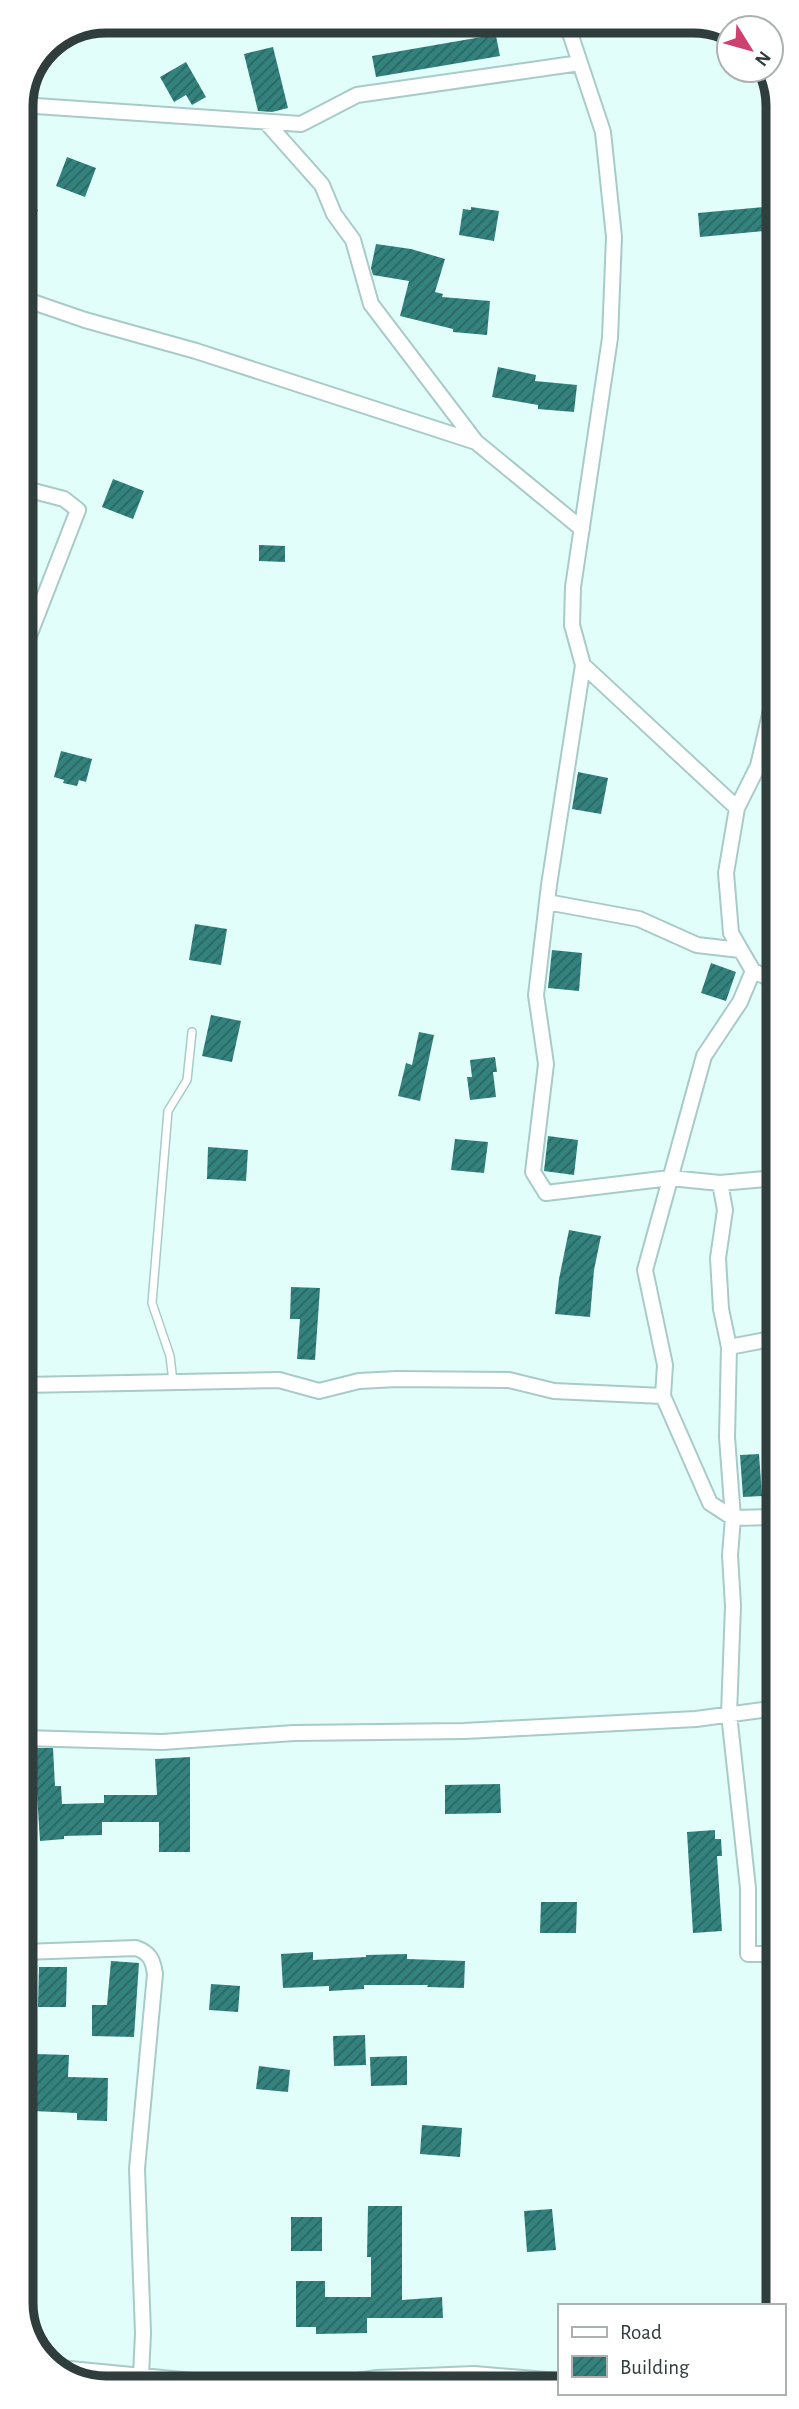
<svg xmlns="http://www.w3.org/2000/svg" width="799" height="2409" font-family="'Alegreya Sans',sans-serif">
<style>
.building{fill:url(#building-hatch)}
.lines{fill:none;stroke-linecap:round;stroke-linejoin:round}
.service-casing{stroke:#a8cbc8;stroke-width:10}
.minor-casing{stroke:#a8cbc8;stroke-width:18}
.service{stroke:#fff;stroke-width:7}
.minor{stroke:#fff;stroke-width:14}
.rim{fill:none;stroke:#2f3d3c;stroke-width:9}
</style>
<defs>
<pattern id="building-hatch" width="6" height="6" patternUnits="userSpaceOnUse" patternTransform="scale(1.75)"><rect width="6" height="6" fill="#33827d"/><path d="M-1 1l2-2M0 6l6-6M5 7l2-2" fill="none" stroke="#2a6662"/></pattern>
</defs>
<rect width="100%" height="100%" fill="#e1fefb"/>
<path class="building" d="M493,35l3,1 4,20 -124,21 -4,-21z
M273,47l15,61 -16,4 -14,-1 -14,-57z
M186,62l20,35 -14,8 -6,-10 -12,7 -14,-25z
M67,157l29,11 -11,29 -29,-11z
M21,202l17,8 -17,34z
M775,206v24l-75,7 -2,-24z
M471,207l28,4 -5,30 -35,-6 4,-26 8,1z
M376,244l35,5 34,10 -10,33 8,2 -1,3 48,4 -3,34 -34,-3v-3l-53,-13 9,-35 -36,-6 -2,-7z
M498,367l38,8 -1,6 42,4 -3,27 -36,-3v-4l-46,-8z
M113,479l31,12 -11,28 -31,-12z
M259,545l26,1v16l-26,-1z
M61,751l31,8 -6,23 -7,-2 -2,6 -14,-3 1,-3 -10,-3z
M578,772l30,6 -7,36 -29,-5z
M195,924l32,5 -6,36 -32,-5z
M552,950l30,3 -3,38 -31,-3z
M711,963l25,9 -10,29 -25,-8z
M211,1015l30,6 -9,41 -30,-6z
M419,1032l15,3 -14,66 -22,-5 8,-33 6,2z
M495,1057l2,15h-4l3,25 -26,3 -3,-23h5l-2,-17z
M548,1136l30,4 -4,35 -30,-4z
M455,1139l33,3 -4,31 -33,-3z
M208,1147l40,3 -2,31 -39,-2z
M569,1230l32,6 -7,34 -4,47 -35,-3 4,-35z
M291,1287l29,1 -5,72 -18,-1 3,-40h-10z
M759,1454l3,42 -19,1 -3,-42z
M31,1748h22l2,38h6l1,18 42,-1v-8h53l-2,-36 35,-2v95h-31v-30h-57v13l-38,1v3l-24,2 -4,-63h-4z
M500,1784l1,29 -56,1v-29z
M715,1830v9h6l1,17h-5l5,75 -29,2 -6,-101z
M541,1902h36l-1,31h-36z
M313,1952v8l53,-3v-2l41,-1v5l58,2 -1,27 -37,-1 1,-2h-64v4l-35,2v-5l-46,2 -2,-34z
M111,1961l28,2 -5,74 -42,-1v-31h15z
M39,1967h28l-1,40h-28z
M211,1984l29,2 -2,26 -29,-2z
M365,2035l1,30 -32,1 -1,-30z
M36,2054l33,1 -1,22 40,1 -1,43 -30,-1v-7l-44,-2z
M407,2056v29l-36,1 -1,-29z
M259,2066l31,4 -2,22 -32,-3z
M422,2125l40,3 -2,29 -40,-3z
M368,2206h34v94l40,-3 1,21h-76v15l-51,1v-7h-20v-46h29v16h46v-40h-4z
M552,2209l4,41 -29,2 -3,-41z
M291,2217h31v34h-31z"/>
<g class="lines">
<g class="service-casing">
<path id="service" d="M173,1382l-3,-26 -18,-53 16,-192 19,-31 5,-48"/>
</g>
<g class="minor-casing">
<path id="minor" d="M566,21l37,111 11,105 -4,101 -37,249 -1,38 11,40 -34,220 -13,110 10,69 -13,108 13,21 124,-15 50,5 57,-5
M21,105l280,19 56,-29 223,-32
M266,122l56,63 12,29 19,26 18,64 105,138
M21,298l64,22 111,31 280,91 106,87
M22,488l42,11 14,11 -56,144
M583,665l154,143
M776,688l-18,78 -21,42 -11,65 5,60 22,38 -13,31 -36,54 -59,214 20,95 -2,31 47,107 23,15 44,-1
M758,766l18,-15
M547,902l92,17 58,26 43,5
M753,971l23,10
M720,1183l5,27 -7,48 3,51 8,38 -2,90 6,81 -3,37 3,51 -4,108 19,174v66h30
M729,1347l48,-9
M23,1385l256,-5 40,11 40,-10 38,-2 112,1 45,11 109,5
M23,1738l139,4 132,-9 170,-2 232,-12 81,-11
M23,1952l113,-4c14,5 17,12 19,26l-18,195 6,164 -2,43 -5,12
M50,2367l204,20
M317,2387l60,-9 97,-4 85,7"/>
</g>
<use href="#service" class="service"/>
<use href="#minor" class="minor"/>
</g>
<path d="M0 0H799V2409H0ZM106 33H693A73 73 0 0 1 766 106V2303A73 73 0 0 1 693 2376H106A73 73 0 0 1 33 2303V106A73 73 0 0 1 106 33Z" fill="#fff" fill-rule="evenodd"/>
<path class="rim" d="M106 33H693A73 73 0 0 1 766 106V2303A73 73 0 0 1 693 2376H106A73 73 0 0 1 33 2303V106A73 73 0 0 1 106 33Z"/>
<rect x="558" y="2304" width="228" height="91" fill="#ffffff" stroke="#acb1b1" stroke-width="2"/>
<rect x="572" y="2327" width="35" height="10" fill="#ffffff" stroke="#acb1b1" stroke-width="2"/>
<text x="620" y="2339" font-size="21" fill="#2f3d3c">Road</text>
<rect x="572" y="2356" width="35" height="21" fill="url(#building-hatch)" stroke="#acb1b1" stroke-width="2"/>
<text x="620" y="2374" font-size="21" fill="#2f3d3c">Building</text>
<g transform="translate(750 49) rotate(127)"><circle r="33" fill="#ffffff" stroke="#acb1b1" stroke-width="2"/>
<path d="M0-5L12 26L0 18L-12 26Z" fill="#ce416e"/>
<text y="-10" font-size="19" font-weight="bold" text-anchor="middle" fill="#2f3d3c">N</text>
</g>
</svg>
